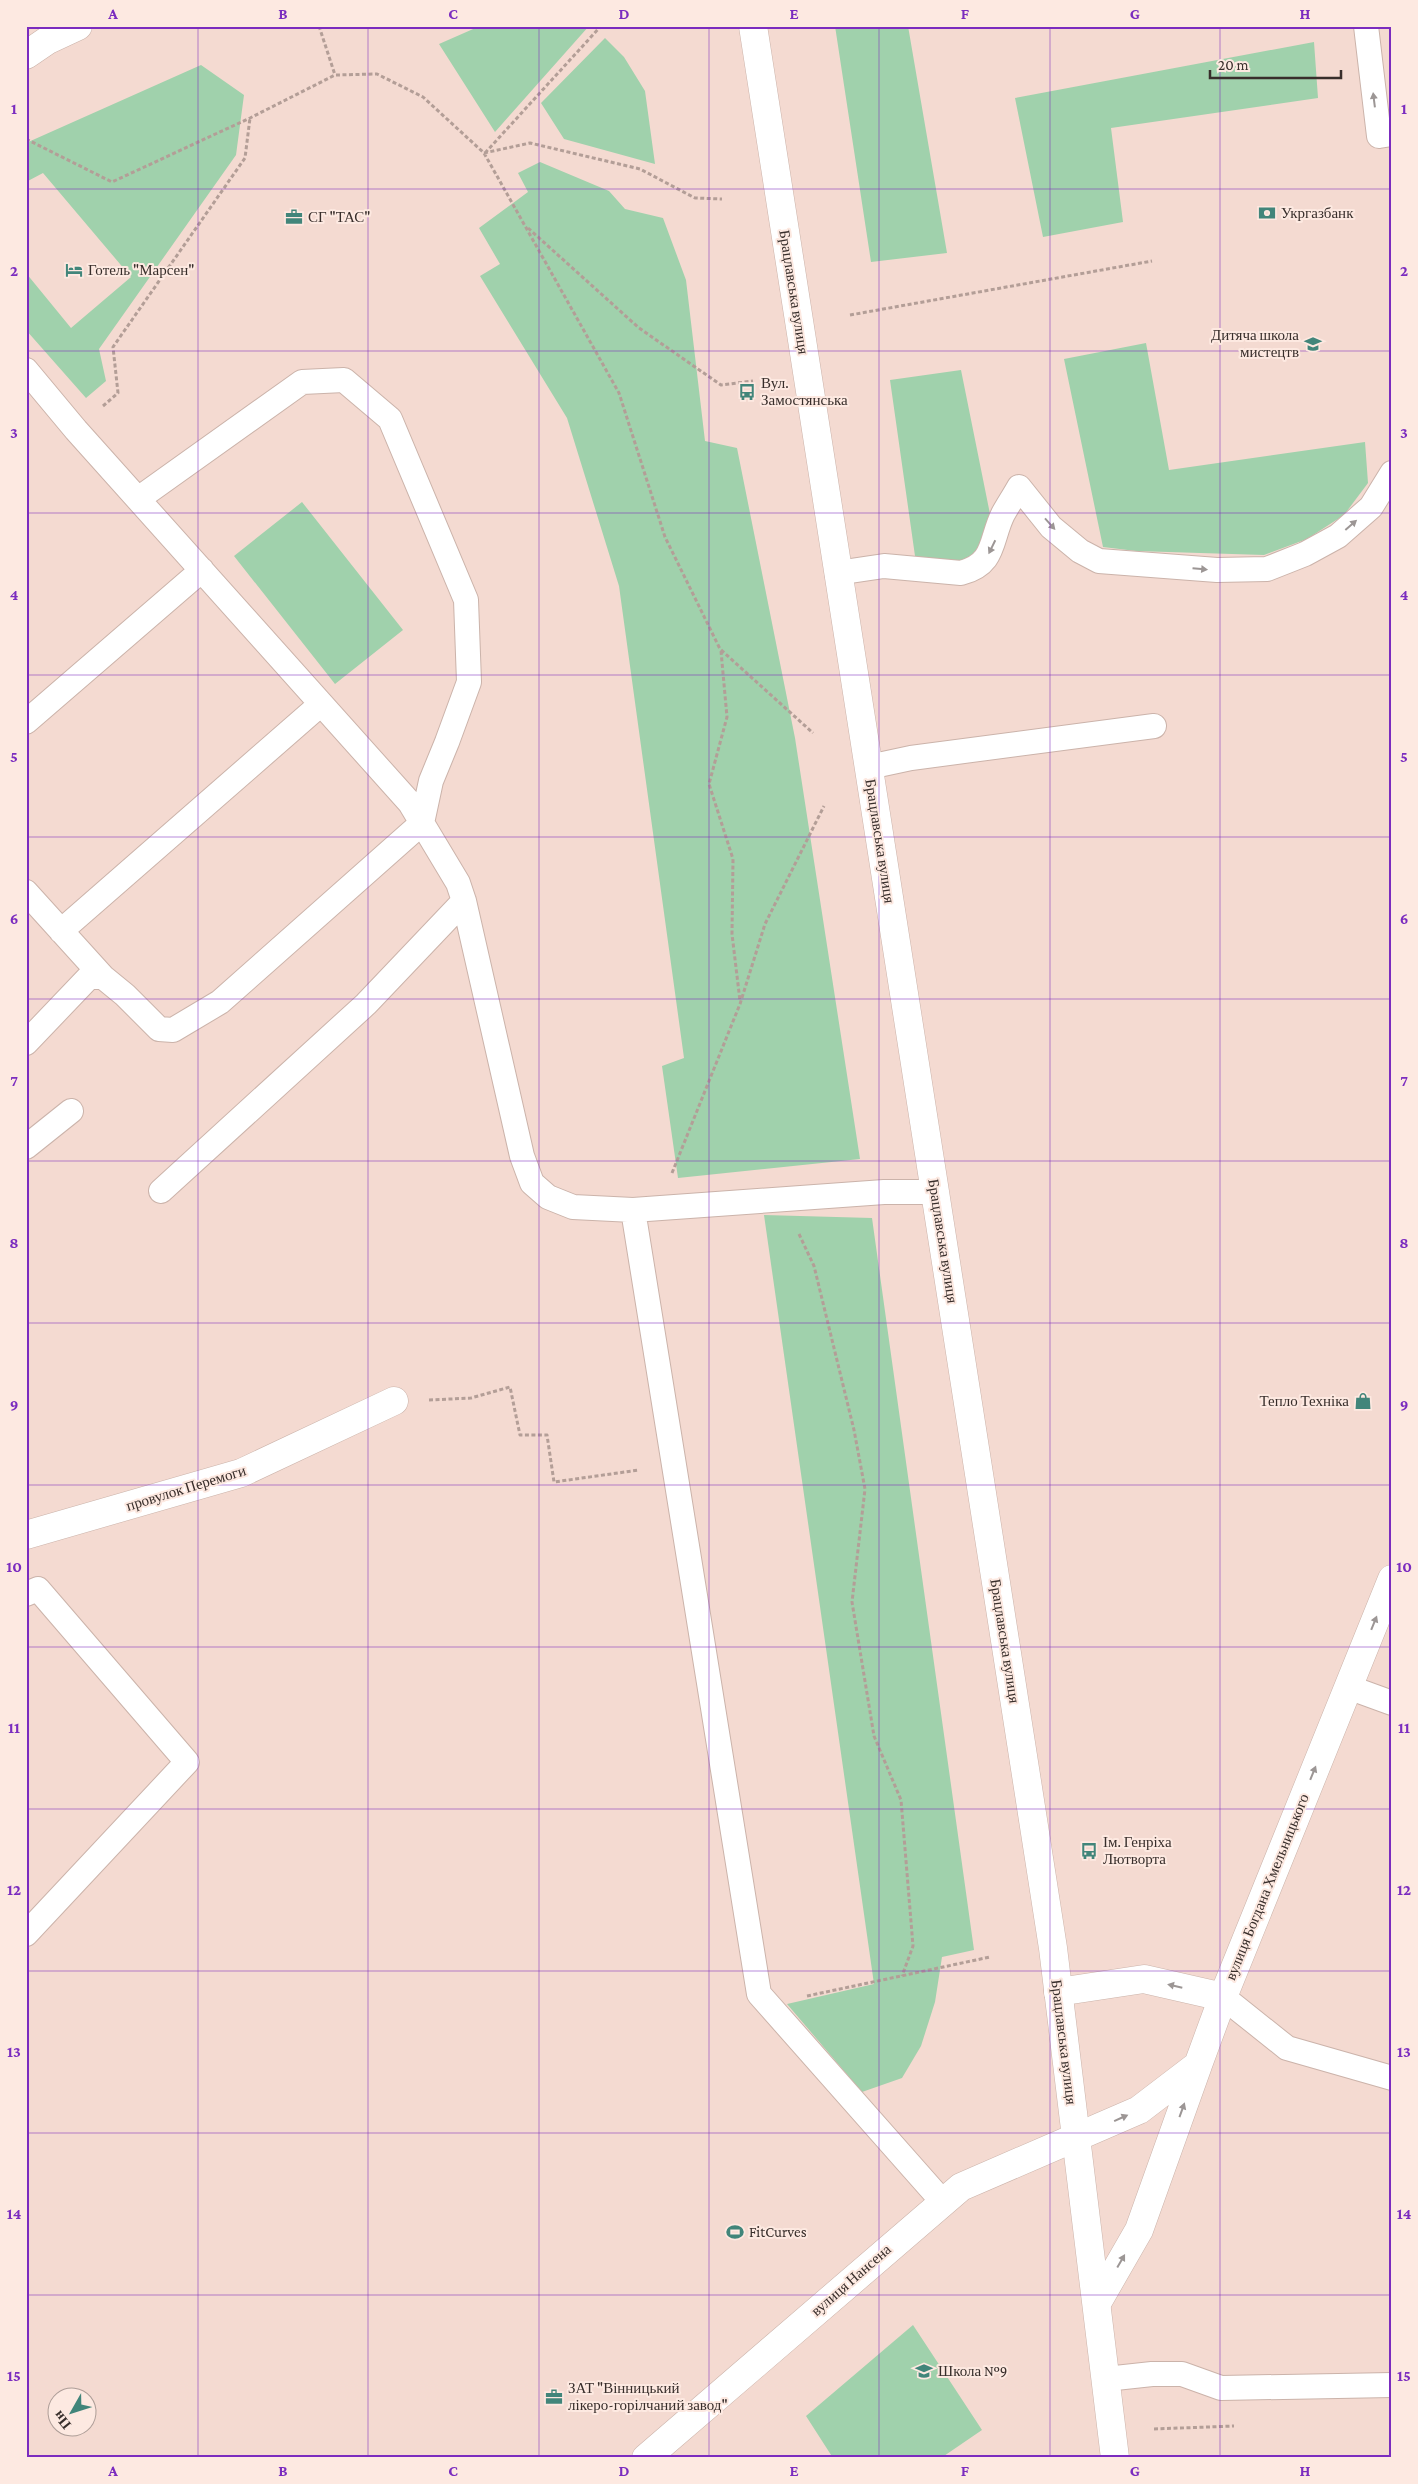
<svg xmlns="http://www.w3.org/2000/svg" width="1418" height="2484" font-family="'Crimson Pro',serif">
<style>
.green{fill:#a0d1ac}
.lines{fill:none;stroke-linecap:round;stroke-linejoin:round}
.service-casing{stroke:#cbb3aa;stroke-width:26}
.minor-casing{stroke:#cbb3aa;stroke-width:29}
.secondary-casing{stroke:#cbb3aa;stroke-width:29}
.primary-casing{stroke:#cbb3aa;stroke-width:29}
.path{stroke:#b39e97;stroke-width:3;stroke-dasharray:4 2.5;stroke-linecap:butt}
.service{stroke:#fff;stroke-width:24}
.minor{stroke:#fff;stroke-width:28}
.secondary{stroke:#fff;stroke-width:28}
.primary{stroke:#fff;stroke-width:28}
.oneway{fill:#9c9695}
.grid{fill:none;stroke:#7b2cbf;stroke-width:1;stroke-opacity:0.55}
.labels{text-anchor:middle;stroke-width:4;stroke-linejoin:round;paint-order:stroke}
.poi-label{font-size:15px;fill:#382e2b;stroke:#fde9e1;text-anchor:start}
.street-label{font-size:15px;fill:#382e2b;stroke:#fde9e1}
.neatline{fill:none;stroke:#7b2cbf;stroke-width:2}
.grid-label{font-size:16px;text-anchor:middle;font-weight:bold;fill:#7b2cbf}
</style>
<rect width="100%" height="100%" fill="#f4dad1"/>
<path class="green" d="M480,26h109l-94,106 -56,-88z
M835,26h73l39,227 -76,9z
M605,38l19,19 21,34 10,73 -91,-25 -23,-36z
M1314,42l4,56 -207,30 12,94 -80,15 -28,-139z
M201,65l43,30 -8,60 -137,194 7,32 -20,17 -60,-68v-57l45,55 60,-51 -88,-104 -17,9v-39z
M540,162l69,29 16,18 38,9 23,62 19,161 32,7 58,290 65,421 -182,19 -16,-112 22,-8 -65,-472 -52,-168 -87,-142 20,-12 -21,-36 49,-36 -10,-19z
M1146,343l23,127 196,-28 3,41 -24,32 -37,24 -43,16 -128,-4 -33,-4 -39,-188z
M961,370l29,144v20l-18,29h-56l-26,-183z
M302,502l101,128 -68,54 -101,-128z
M764,1215l108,3 102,732 -32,7 -7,45 -14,44 -19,32 -40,14 -75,-88 87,-20z
M913,2325l69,105 -41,28h-108l-27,-42z"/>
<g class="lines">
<g class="service-casing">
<path id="service" d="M1366,26l13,110 13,-2
M26,370l50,60 334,373 48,80 6,18 58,255 10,27 16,14 25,10 60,3 251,-18h51
M837,573l47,-7 77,7c35,-9 29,-33 42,-59 5,-9 11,-18 16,-27l32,40 29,24 19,10 118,9 50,-1 38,-15 33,-18 33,-29 21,-34
M26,722l176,-152
M869,767l42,-9 243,-32
M26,892l77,85
M61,931l260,-227
M26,1043l63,-66h14l22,18 34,34 14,1 47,-28 202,-179 9,-42 16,-39 22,-60 -3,-82 -76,-181 -46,-39 -42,2 -164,117
M26,1147l45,-36
M161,1191l205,-187 98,-103
M633,1210l126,784 183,207
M26,1594l12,-5 149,173 -161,172
M1348,1687l44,16
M1223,1997l64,51 105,30
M1106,2379l46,-5h30l39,14 171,-3"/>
</g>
<g class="minor-casing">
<path id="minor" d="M26,1535l215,-62 153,-72
M1058,1992l86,-13 79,18
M1097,2303l42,-73 59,-165
M646,2458l315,-271 178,-77 59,-45 25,-68 169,-418"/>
</g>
<g class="secondary-casing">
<path id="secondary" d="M26,55l22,-15 30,-14"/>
</g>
<g class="primary-casing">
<path id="primary" d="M753,26l300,1922 62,510"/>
</g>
<path class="path" d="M319,26l16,49
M26,139l86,43 138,-64 85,-43 42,-1 46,23 61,56 135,240 46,144 55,112 93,84
M484,153l46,-10 110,26 55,29 27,1
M485,153l116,-127
M528,228l111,100 82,57 32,-4
M850,315l302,-54
M103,406l15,-13 -5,-46 132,-189 5,-40
M721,651l6,66 -18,67 24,75 -1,75 8,67
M672,1173l68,-169 25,-80 59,-118
M799,1234l15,32 40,164 11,59 -13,113 22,134 27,64 12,146 -11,30
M429,1400l42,-2 39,-11 10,48h27l7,47 85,-12
M807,1996l183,-39
M1154,2429l80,-3"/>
<use href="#service" class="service"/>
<use href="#minor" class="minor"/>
<use href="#secondary" class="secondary"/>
<use href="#primary" class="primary"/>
</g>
<defs><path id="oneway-solid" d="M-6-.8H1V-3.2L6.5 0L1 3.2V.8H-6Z" transform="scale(1.25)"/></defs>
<g class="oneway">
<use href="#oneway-solid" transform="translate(1374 100) rotate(-97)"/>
<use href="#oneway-solid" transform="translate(1050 524) rotate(48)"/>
<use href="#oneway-solid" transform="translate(1351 525) rotate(-41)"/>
<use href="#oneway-solid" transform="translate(992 547) rotate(116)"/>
<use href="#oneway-solid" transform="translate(1200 569) rotate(5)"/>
<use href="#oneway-solid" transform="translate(1374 1623) rotate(-68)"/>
<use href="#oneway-solid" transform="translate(1313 1773) rotate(-68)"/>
<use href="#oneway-solid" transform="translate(1175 1986) rotate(-167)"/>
<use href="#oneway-solid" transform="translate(1182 2110) rotate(-70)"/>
<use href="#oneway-solid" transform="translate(1121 2118) rotate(-24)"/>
<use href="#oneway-solid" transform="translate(1121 2261) rotate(-60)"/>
</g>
<path class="grid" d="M198,26v2432M368,26v2432M539,26v2432M709,26v2432M879,26v2432M1050,26v2432M1220,26v2432M26,189h1366M26,351h1366M26,513h1366M26,675h1366M26,837h1366M26,999h1366M26,1161h1366M26,1323h1366M26,1485h1366M26,1647h1366M26,1809h1366M26,1971h1366M26,2133h1366M26,2295h1366"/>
<defs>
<g id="bank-bare" transform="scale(1.35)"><path d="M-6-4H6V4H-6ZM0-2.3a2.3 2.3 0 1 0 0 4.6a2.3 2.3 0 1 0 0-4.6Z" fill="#41857a" stroke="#fde9e1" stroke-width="2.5" paint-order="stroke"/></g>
<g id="office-bare" transform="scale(1.35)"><path d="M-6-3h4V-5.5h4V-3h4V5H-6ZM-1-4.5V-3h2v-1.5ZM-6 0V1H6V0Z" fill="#41857a" stroke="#fde9e1" stroke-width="2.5" paint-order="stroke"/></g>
<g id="hotel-bare" transform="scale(1.35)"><path d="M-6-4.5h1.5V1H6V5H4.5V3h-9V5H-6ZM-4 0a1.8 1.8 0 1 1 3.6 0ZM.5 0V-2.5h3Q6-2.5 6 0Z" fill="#41857a" stroke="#fde9e1" stroke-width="2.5" paint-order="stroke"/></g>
<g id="school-bare" transform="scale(1.35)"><path d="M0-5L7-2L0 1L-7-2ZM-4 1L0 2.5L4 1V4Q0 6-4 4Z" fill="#41857a" stroke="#fde9e1" stroke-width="2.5" paint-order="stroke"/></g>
<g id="bus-bare" transform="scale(1.35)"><path d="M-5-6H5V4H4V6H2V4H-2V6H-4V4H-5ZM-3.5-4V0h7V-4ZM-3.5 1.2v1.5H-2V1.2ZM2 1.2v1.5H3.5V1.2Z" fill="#41857a" stroke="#fde9e1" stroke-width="2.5" paint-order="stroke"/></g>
<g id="shop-bare" transform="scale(1.35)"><path d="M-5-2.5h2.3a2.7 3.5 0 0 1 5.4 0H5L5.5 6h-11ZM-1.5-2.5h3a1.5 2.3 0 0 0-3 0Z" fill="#41857a" stroke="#fde9e1" stroke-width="2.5" paint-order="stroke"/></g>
<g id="stadium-bare" transform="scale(1.35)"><path d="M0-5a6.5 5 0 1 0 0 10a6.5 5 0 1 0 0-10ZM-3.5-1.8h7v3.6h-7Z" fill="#41857a" stroke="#fde9e1" stroke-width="2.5" paint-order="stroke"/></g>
</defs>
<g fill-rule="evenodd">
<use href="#bank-bare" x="1267" y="213"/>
<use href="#office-bare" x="294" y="217"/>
<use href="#hotel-bare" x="74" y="270"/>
<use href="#school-bare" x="1313" y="344"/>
<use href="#bus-bare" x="747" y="392"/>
<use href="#shop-bare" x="1363" y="1401"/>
<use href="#bus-bare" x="1089" y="1851"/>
<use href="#stadium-bare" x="735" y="2232"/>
<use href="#school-bare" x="924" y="2371"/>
<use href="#office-bare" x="554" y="2397"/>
</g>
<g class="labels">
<g class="poi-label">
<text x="1281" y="218">Укргазбанк</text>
<text x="308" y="222">СГ "ТАС"</text>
<text x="88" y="275">Готель "Марсен"</text>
<text x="1299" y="340" text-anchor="end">Дитяча школа<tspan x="1299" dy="17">мистецтв</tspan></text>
<text x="761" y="388">Вул.<tspan x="761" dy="17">Замостянська</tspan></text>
<text x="1349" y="1406" text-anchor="end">Тепло Техніка</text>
<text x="1103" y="1847">Ім. Генріха<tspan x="1103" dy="17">Лютворта</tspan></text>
<text x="749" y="2237">FitCurves</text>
<text x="938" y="2376">Школа №9</text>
<text x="568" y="2393">ЗАТ "Вінницький<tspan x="568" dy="17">лікеро-горілчаний завод"</tspan></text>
</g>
<g class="street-label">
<text transform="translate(794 292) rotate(81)" y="5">Брацлавська вулиця</text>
<text transform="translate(880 841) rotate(81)" y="5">Брацлавська вулиця</text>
<text transform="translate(943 1241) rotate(81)" y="5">Брацлавська вулиця</text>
<text transform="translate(186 1488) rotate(-17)" y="5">провулок Перемоги</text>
<text transform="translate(1005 1641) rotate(81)" y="5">Брацлавська вулиця</text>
<text transform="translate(1267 1887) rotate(-68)" y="5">вулиця Богдана Хмельницького</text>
<text transform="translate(1064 2042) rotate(83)" y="5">Брацлавська вулиця</text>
<text transform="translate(851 2280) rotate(-41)" y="5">вулиця Нансена</text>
</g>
</g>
<rect width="1418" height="2484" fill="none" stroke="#fde9e1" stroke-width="55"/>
<g transform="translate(72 2412) rotate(231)"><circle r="24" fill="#fde9e1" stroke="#ae9e98"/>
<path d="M0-4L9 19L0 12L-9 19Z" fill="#41857a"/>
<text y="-8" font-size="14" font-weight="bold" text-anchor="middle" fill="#382e2b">Пн</text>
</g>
<path d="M1210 70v8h131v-8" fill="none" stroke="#382e2b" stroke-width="2.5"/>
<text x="1218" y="70" font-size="15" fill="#382e2b" stroke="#fde9e1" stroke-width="4" paint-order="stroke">20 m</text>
<rect x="28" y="28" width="1362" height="2428" class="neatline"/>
<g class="grid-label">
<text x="113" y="19">A</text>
<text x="283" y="19">B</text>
<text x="453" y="19">C</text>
<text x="624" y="19">D</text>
<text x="794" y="19">E</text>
<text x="965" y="19">F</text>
<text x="1135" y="19">G</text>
<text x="1305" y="19">H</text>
<text x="14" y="114">1</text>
<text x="1404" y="114">1</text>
<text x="14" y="276">2</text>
<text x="1404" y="276">2</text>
<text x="14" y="438">3</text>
<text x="1404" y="438">3</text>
<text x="14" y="600">4</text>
<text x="1404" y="600">4</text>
<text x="14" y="762">5</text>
<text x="1404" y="762">5</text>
<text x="14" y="924">6</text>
<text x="1404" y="924">6</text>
<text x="14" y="1086">7</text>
<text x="1404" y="1086">7</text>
<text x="14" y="1248">8</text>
<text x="1404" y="1248">8</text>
<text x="14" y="1410">9</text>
<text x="1404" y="1410">9</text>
<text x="14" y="1572">10</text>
<text x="1404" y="1572">10</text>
<text x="14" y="1733">11</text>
<text x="1404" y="1733">11</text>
<text x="14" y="1895">12</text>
<text x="1404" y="1895">12</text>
<text x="14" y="2057">13</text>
<text x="1404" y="2057">13</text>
<text x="14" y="2219">14</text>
<text x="1404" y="2219">14</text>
<text x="14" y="2381">15</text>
<text x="1404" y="2381">15</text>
<text x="113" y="2476">A</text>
<text x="283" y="2476">B</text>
<text x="453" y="2476">C</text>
<text x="624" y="2476">D</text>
<text x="794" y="2476">E</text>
<text x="965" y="2476">F</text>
<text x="1135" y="2476">G</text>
<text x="1305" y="2476">H</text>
</g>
</svg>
